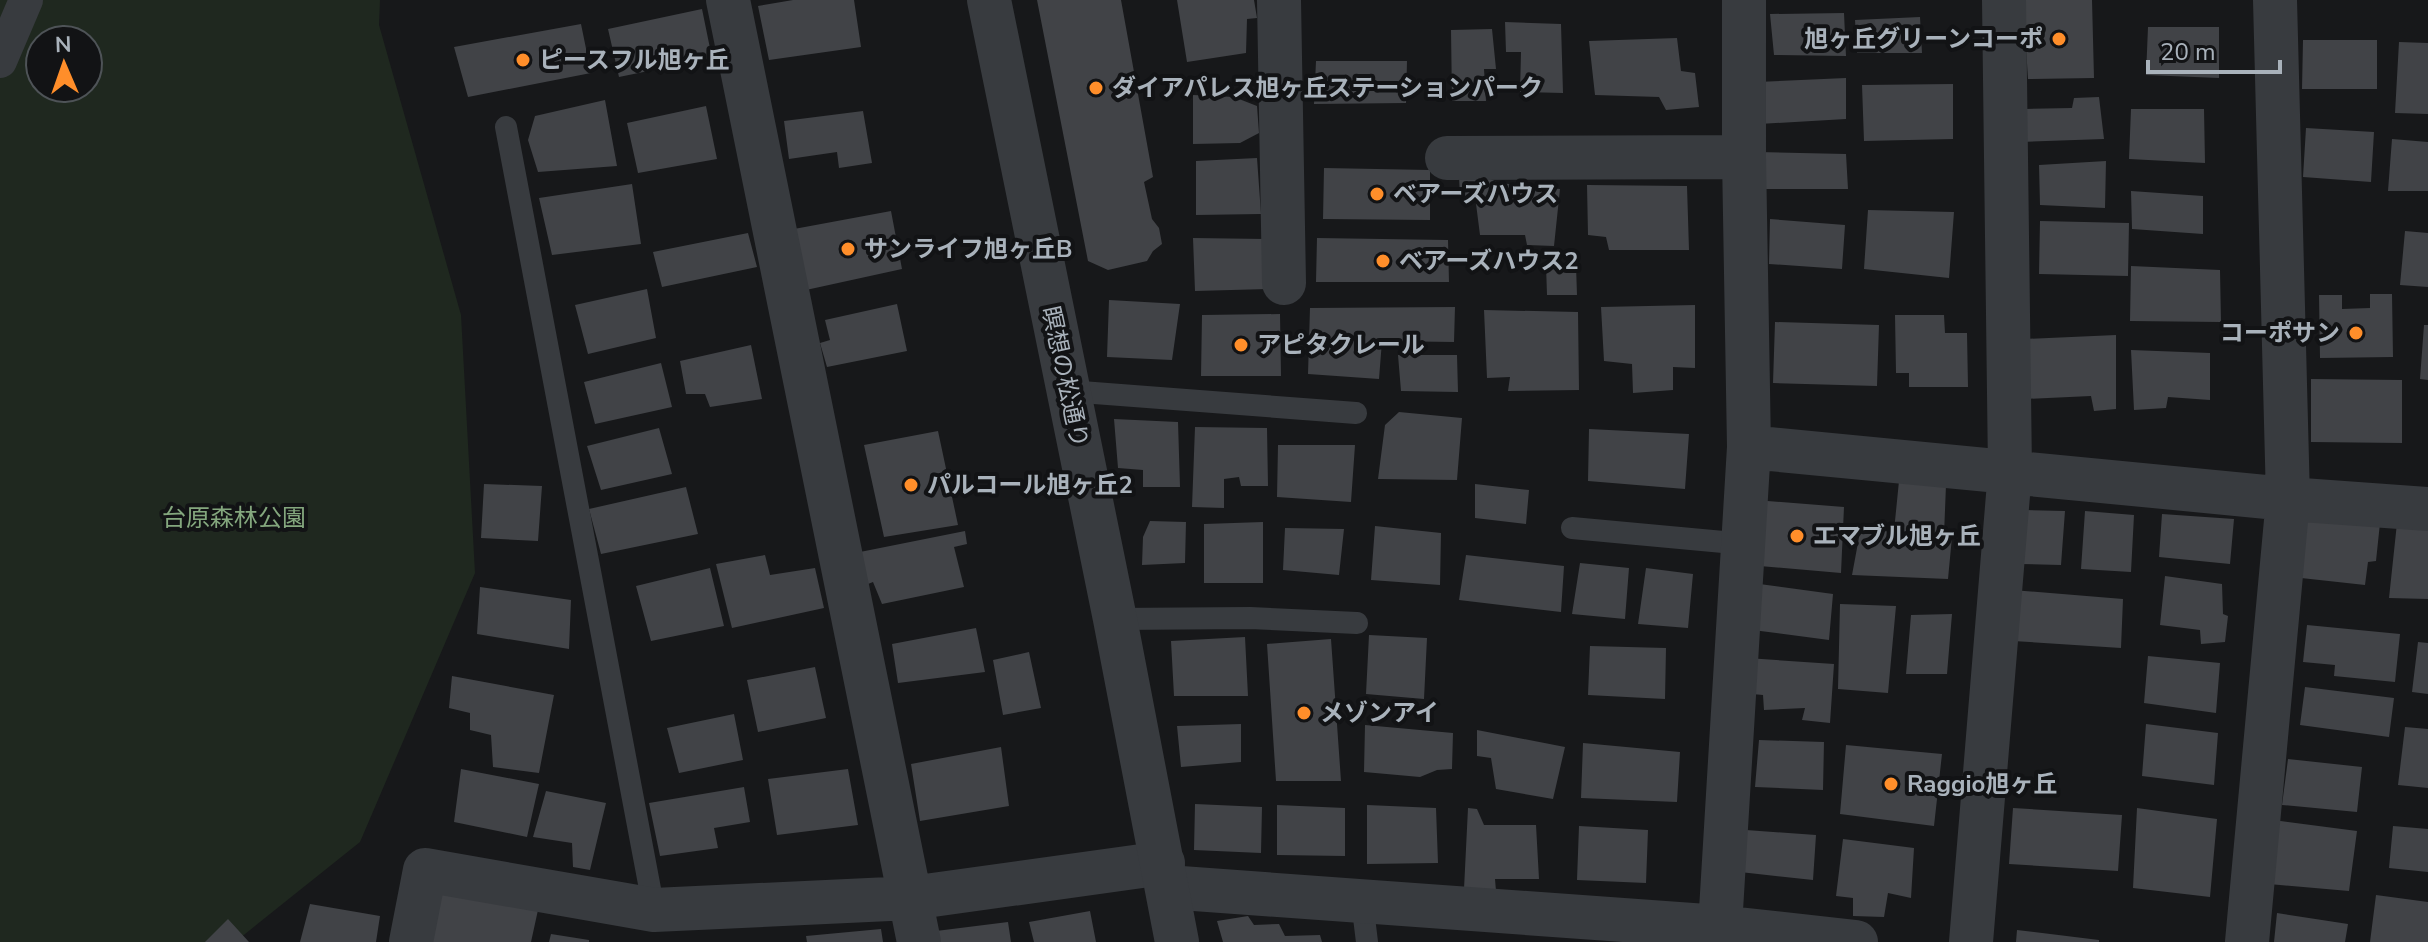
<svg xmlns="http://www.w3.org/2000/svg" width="2428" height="942" font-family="'Nunito Sans','Noto Sans JP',sans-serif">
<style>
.green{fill:#1f281f;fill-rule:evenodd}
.building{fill:#414347}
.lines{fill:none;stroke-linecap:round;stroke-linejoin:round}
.service{stroke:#383b3f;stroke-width:22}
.pedestrian{stroke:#383b3f;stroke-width:34}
.minor{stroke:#383b3f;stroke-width:44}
.tertiary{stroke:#383b3f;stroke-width:44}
.poi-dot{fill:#ff8e2a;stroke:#121315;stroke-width:3}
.labels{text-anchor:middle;stroke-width:8;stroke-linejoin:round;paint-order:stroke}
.poi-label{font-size:24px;font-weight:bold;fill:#a9b2bb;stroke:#121315;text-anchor:start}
.street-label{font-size:24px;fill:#a9b2bb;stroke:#121315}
.park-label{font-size:24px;fill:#84a77e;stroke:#121315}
</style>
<rect width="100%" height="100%" fill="#17181a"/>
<path class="green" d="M0,0h380l-1,25 82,290 14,258 -115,269 -125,100h-235zM40,40h48v48h-48z"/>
<path class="building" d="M793,0h61l7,47 -92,13 -11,-54z
M1037,0h84l32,177 -9,5 8,37 7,9 3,16 -9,7 -6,10 -39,9 -20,-9z
M1177,0h77l3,18 -10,1 -1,34 -59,9z
M2023,0h69l2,78 -66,1z
M702,9l10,49 -93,19 -11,-48z
M1844,13l2,43 -72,-1 -4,-41z
M1920,17l2,36h-65l-2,-33z
M1505,22l56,2 2,69 -43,-1 1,-40h-15z
M581,24l10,49 -123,24 -14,-50z
M2148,27h71v51l-73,-3z
M1492,29l4,40h-12l2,32h-34l-1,-71z
M1677,38l4,33 14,2 4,34 -33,3 -7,-13 -64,-2 -6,-54z
M2303,40h74v49h-75z
M2399,42l29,1v71l-33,-1z
M1316,61h91l-1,42 -92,1z
M1846,78v41l-87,5 -2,-42z
M1953,84v55l-89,2 -2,-56z
M1193,95l41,2 23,9 2,27 -19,10 -47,1z
M2099,97l5,42 -84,3 5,-33 47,-1 2,-10z
M605,100l12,66 -79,6 -10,-32 7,-24z
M706,106l11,53 -79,14 -11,-50z
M2131,109h73l1,54 -76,-4z
M863,111l9,52 -33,5 -2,-16 -48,7 -5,-38z
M2306,128l68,4 -3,50 -68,-5z
M2392,139l36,3v49h-40z
M1758,152l88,2 2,35h-89z
M1257,158l4,56 -65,1v-54z
M2106,161l-1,47 -65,-3 -1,-40z
M1324,168l106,2v50l-107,-1z
M1481,175l18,8 61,6 -6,57 -27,-1 -2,-10h-45l-5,-39 -15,1 -1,-21z
M632,184l9,60 -89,11 -13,-57z
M1587,185l100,1 2,64h-80l-3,-13 -18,-2z
M2131,191l72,5v38l-71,-5z
M1868,210l86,2 -5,66 -85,-9z
M891,211l11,58 -96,21 -12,-61z
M1770,219l75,6 -3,44 -73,-5z
M2040,221l89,2 -1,53 -89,-2z
M2405,231l23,2v54l-28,-2z
M748,233l9,34 -95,20 -9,-35z
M1193,238l73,1 2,50 -73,2z
M1317,238l131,2 1,42h-133z
M1546,265h30l1,30h-30z
M2131,266l89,4 1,52 -91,-1z
M647,289l9,49 -68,16 -13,-49z
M2370,294h22l1,63 -73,1 -1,-63h23v14l28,-1z
M1109,300l71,4 -8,56 -65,-3z
M897,304l10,47 -80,16 -7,-24 10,-3 -5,-20z
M1695,305v63l-22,-1v23l-40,3 -1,-29 -28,-3 -3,-54z
M1455,307l-1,35 -72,-1 -3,38 -71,-5 2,-66z
M1484,310l94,2 1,78 -71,1 2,-14 -23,1z
M1280,314l1,62h-80l1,-61z
M1895,315h49l1,18h22l1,54h-59v-14h-13z
M1775,322l104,3 -2,61 -104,-3z
M2424,325h4v55l-8,-1z
M2116,335v74l-22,2 -3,-15 -67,3 1,-60z
M751,345l11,54 -52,8 -5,-13h-19l-6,-33z
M2131,350l79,3v47l-42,-3 -2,11 -32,2z
M1398,355h59l1,37 -57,-1z
M661,363l11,44 -77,17 -11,-42z
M2311,379l91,1v63l-91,-1z
M1399,412l63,6 -5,62 -79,-1 7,-54z
M1114,419l64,3 2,65h-37v-17l-25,-2z
M1195,427l72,1 1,58h-27l-2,-9 -15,2v29l-32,-1z
M659,428l13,46 -71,16 -14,-44z
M1589,429l100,5 -4,55 -97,-8z
M938,431l20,94 -74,12 -20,-92z
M1278,445h77l-4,57 -74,-5z
M1899,481l47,4 -2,50 8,2 -4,42 -96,-4 8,-43 34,-1z
M484,484l58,2 -4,55 -57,-3z
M1475,484l54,6 -3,34 -51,-6z
M686,487l12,47 -97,20 -12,-45z
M1755,500l89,7 -3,66 -93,-8z
M2024,510l41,1 -4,54 -42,-1z
M2085,511l49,4 -3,57 -50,-3z
M2162,514l72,5 -4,45 -71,-7z
M2295,517l85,6 -4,38 -8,1 -3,23 -73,-8z
M1150,521l36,1 -1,41 -43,2 1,-28z
M1263,522v61h-59v-59z
M2397,523l31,3v73l-39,-1z
M1375,526l66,7 -1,52 -69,-5z
M1285,528l59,1 -5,46 -56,-5z
M965,531l2,13 -13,3 10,40 -82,17 -9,-22 -10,4 -3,-34z
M765,555l5,20 45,-7 9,40 -92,20 -16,-64z
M1466,555l98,11 -3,46 -102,-12z
M1580,563l49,5 -4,51 -53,-5z
M710,568l14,58 -73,15 -15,-55z
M1646,568l47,6 -5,54 -50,-4z
M2165,576l57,8 1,30 5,2 -3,26 -24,2 -1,-14 -40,-5z
M1752,583l81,11 -4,46 -84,-11z
M480,587l91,13 -2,49 -92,-15z
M2012,590l111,9 -2,49 -108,-7z
M1840,604l56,2 -8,87 -50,-4z
M1952,614l-5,60h-41l5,-59z
M2307,625l93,9 -5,48 -61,-6 1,-11 -32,-3z
M976,628l9,44 -87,11 -6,-39z
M1369,635l58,3 -3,61 -58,-5z
M1245,637l3,59h-74l-3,-55z
M1331,639l10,142h-65l-9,-137z
M2418,642l10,1v51l-16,-2z
M1590,646l76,2 -1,51 -77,-4z
M1029,652l12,56 -38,7 -10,-55z
M2148,656l72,7 -4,50 -72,-10z
M1747,658l87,6 -4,59 -28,-3 3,-12 -41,2 -1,-15 -22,-2z
M815,667l11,51 -68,14 -11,-52z
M452,676l102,19 -15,78 -46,-6 -2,-32 -21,-5v-17l-21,-5z
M2305,687l89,11 -5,39 -89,-12z
M734,714l9,46 -64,13 -12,-45z
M1241,724v38l-60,5 -4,-41z
M2146,724l72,9 -4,52 -72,-9z
M1365,725l88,8 -1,36 -15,1 -17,7 -56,-5z
M2405,727l23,2v59l-30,-3z
M1477,730l88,17 -12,52 -57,-10 -5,-31 -14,-2z
M1759,740l65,2 -1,48 -68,-3z
M1583,743l97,9 -3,50 -96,-4z
M1846,745l96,9 -8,72 -94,-12z
M1001,747l8,59 -89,15 -9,-57z
M2288,759l74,8 -5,45 -75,-7z
M461,769l78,15 -12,53 -73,-15z
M848,769l10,56 -81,10 -9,-56z
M744,787l6,35 -36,6 4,20 -58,8 -11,-53z
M546,791l60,12 -16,67 -17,-3 -1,-24 -39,-6z
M1195,804l67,3 -1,46 -67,-3z
M1277,805l68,3v48l-68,-1z
M1367,805l69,3 2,55 -71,1z
M1468,808l9,1 7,16h52l3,54h-44l1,12 -32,-2z
M2013,808l109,7 -4,56 -109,-7z
M2137,808l80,11 -7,78 -77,-9z
M2273,820l84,11 -8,60 -80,-7z
M1579,826l69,4 -2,53 -69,-3z
M2393,826l35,3v43l-39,-4z
M1746,830l70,5 -3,45 -73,-8z
M1843,839l71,9 -3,50 -23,-5 -4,24 -31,-1v-18l-17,-2z
M443,889l95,21 -7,32h-99z
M2376,895l52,7v40h-58z
M310,904l70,12 -4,26h-76z
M1090,911l6,31h-62l-5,-20z
M2277,913l71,11 -3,18h-71z
M1248,916l6,9 25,-1 6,12 35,-1 2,7h-99l-6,-21z
M228,919l21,23h-44z
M1008,922l3,20h-73l-2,-11z
M881,929l2,13h-76l-1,-6z
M2017,930l82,10v2h-83z
M551,934l38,6v2h-40z"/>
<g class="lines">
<path class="service" d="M506,127l148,783
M1068,391l288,22
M1572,528l173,16
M1115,619l135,-1 107,5
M1362,901l5,41"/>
<path class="pedestrian" d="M0,61l26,-61"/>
<path class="minor" d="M728,0l191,942
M1279,0l5,283
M1447,158l297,-1
M1749,447l539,52 140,10
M1167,887l553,40 136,15
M1720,927l29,-480 -5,-290v-157
M411,942l14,-72 229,40 257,-12 252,-35
M1971,942l39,-471 -6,-471
M2247,942l41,-443 -13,-499"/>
<path class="tertiary" d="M989,0l126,619 62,323"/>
</g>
<g class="poi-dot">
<circle cx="2059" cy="39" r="8"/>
<circle cx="523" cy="60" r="8"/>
<circle cx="1096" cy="88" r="8"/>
<circle cx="1377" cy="194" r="8"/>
<circle cx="848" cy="249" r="8"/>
<circle cx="1383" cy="261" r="8"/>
<circle cx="2356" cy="333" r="8"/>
<circle cx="1241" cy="345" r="8"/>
<circle cx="911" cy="485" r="8"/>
<circle cx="1797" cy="536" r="8"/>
<circle cx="1304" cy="713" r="8"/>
<circle cx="1891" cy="784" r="8"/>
</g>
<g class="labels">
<g class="poi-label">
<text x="2043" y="47" text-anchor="end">旭ヶ丘グリーンコーポ</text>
<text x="539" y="68">ピースフル旭ヶ丘</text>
<text x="1112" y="96">ダイアパレス旭ヶ丘ステーションパーク</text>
<text x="1393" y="202">ベアーズハウス</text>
<text x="864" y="257">サンライフ旭ヶ丘B</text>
<text x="1399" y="269">ベアーズハウス2</text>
<text x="2340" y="341" text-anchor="end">コーポサン</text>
<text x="1257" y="353">アピタクレール</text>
<text x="927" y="493">パルコール旭ヶ丘2</text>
<text x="1813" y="544">エマブル旭ヶ丘</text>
<text x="1320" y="721">メゾンアイ</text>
<text x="1907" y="792">Raggio旭ヶ丘</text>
</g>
<g class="street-label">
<text transform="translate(1065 377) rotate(78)" y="8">瞑想の松通り</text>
</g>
<g class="park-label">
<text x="234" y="526">台原森林公園</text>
</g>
</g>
<g transform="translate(64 64) rotate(358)"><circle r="38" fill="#121315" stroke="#4e5357" stroke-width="2"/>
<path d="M0-6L14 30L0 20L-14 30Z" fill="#ff8e2a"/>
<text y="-12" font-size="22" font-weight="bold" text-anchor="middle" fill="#a9b2bb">N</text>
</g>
<path d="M2148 60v12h132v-12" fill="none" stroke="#a9b2bb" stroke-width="4"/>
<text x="2160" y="60" font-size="24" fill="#a9b2bb" stroke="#121315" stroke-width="6" paint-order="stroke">20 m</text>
</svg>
